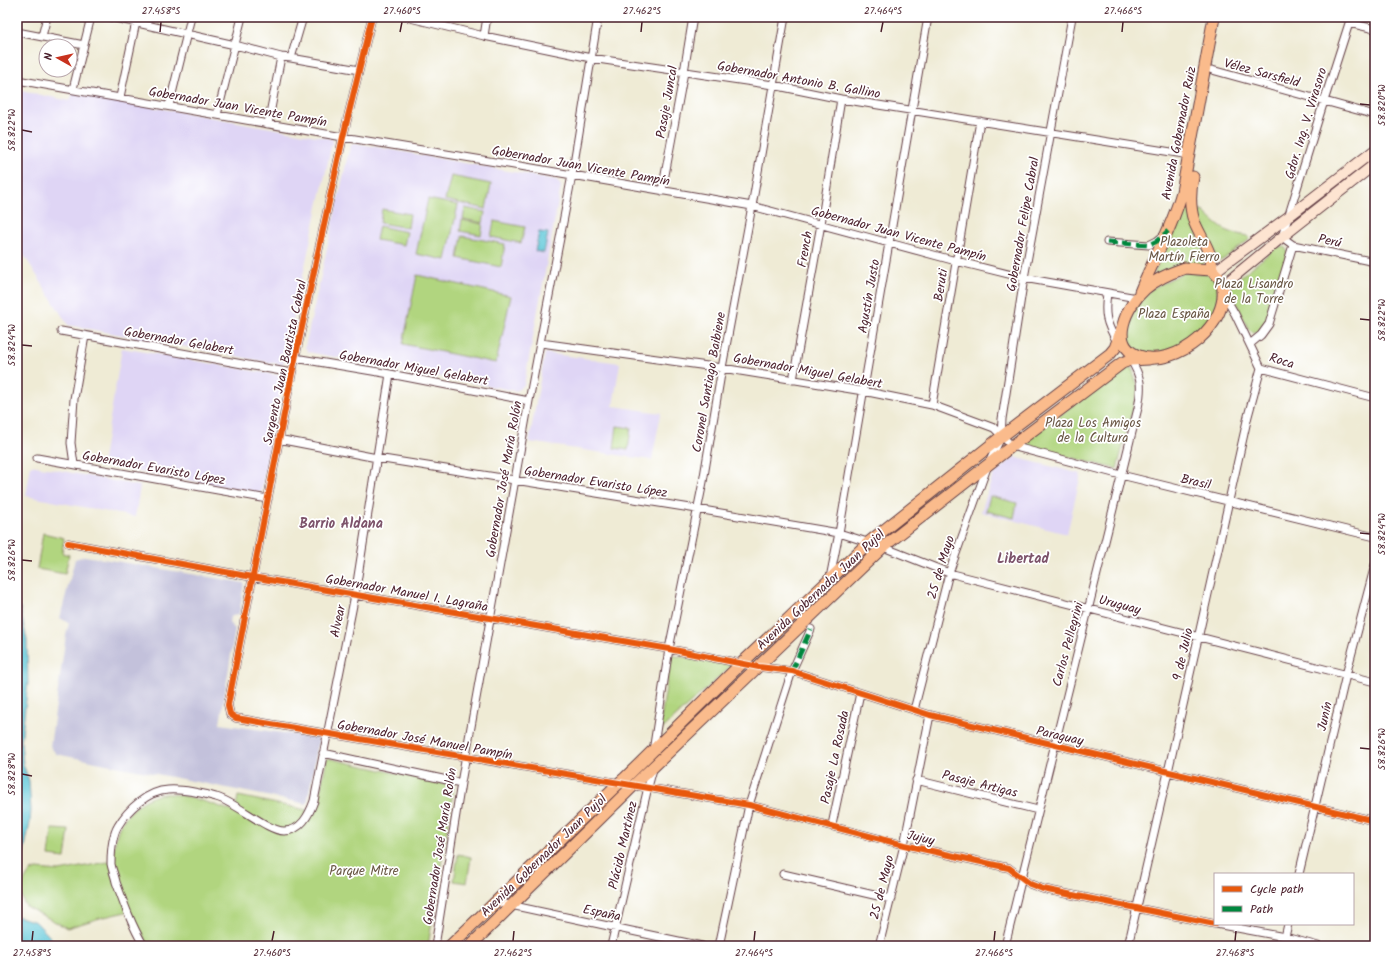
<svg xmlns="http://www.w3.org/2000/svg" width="1392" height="963" font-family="Kalam,sans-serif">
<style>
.built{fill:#dfd5f5}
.industrial{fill:#c3c1db}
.green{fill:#b1d57f;stroke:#7e7a55}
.water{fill:#5ec8d9;stroke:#547482}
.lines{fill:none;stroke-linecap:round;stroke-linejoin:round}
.street-casing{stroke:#633e44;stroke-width:9}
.secondary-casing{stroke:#633e44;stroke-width:12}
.primary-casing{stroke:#633e44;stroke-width:13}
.street{stroke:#fff;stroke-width:7}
.secondary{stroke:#fde4d1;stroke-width:10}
.primary{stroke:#fabb8c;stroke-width:11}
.quiet{stroke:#00873e;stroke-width:5;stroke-dasharray:10 5;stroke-linecap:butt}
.cycleway-casing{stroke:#fff;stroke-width:8}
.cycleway{stroke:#e8590c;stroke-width:6}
.ticks{fill:none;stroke:#4a1f2b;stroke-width:1.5}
.labels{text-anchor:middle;stroke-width:3.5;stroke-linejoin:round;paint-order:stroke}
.street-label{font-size:13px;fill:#4a1f2b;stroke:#fff}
.park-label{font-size:13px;fill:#695644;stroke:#fff}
.neighbourhood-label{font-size:14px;font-weight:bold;fill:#7d536b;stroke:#fff}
.neatline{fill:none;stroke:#4a1f2b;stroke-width:1.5}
.ticks-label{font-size:10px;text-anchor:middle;fill:#4a1f2b}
</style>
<rect width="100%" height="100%" fill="#fff"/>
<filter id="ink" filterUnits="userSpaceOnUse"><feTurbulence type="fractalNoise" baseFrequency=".025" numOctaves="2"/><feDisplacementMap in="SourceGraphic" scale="8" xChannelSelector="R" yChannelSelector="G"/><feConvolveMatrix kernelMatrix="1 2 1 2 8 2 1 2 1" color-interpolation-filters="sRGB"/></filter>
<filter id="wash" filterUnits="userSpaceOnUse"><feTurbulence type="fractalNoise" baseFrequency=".012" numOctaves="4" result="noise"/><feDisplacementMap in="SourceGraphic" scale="16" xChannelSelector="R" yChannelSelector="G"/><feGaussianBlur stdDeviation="0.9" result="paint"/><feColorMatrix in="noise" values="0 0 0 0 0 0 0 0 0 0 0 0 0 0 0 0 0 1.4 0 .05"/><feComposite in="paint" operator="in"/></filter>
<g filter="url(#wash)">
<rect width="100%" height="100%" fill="#efebd5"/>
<path class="built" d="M17,90l53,11 3,-8 260,46 -50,226 -215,-40 -51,-81z
M355,143l202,37 4,6 -37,199 -8,6 -208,-39 -3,-5 45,-201z
M122,348l161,28 -22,117 -159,-28z
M545,353l75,10 -7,43 48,7 -9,47 -123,-18z
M1014,457l67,17 -14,60 -86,-22 12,-37z
M31,465l109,21 -5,31 -109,-21z"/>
<path class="industrial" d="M85,556l159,27 -5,31 -9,3 -1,6 6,6 -15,95 99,14 -12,66 -251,-50 -6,-8 16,-111 3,-12 -9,-5 15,-59z"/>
<path class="green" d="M451,176l40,8 -5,25 -41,-9z
M1187,186l13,58 6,17 -5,4 -44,9 -3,-1 27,-60z
M428,199l30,6 -12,55 -30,-6z
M465,208l20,4 -2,11 -20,-4z
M382,209l28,5 -2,14 -28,-5z
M1200,211h3c17,17 21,21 45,25l2,3 -26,20 -4,2 -3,-2 -19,-40 1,-7z
M462,220l21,4 -2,11 -21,-4z
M494,221l31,6 -4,16 -30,-6z
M379,226l28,6 -3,13 -28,-5z
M462,236l43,8 -4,23 -43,-9z
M1284,246l3,5v4l-20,70 -8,8 -6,-1 -4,-2 -19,-40 -1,-4 48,-39z
M1185,272l23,2 9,8 1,24 -14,24 -30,20 -28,4 -15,-8 -3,-6 -1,-13 5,-16 19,-22z
M417,275l94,21 -15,67 -93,-19z
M1124,366l8,2 6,19 -1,5 -20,77 -96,-24z
M617,426l14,2 -3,22 -14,-2z
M990,496l27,7 -3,15 -28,-7z
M43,533l21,5 -2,15 7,2 -4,19 -28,-5z
M671,655l61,10 -73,67z
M327,758l127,28 -26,160h-279l-19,-35 -30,7 -33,10 -40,-21c-10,-11 -5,-26 4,-36l6,-2 22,2 54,-10c1,-11 2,-23 6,-33 9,-18 31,-36 51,-34 23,2 44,11 65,18l3,-16 78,16z
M52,829l17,1 -4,28 -16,-2z
M458,854l13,3 -4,26 -13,-2z"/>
<path class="water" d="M539,232l9,1 -4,20 -9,-2z
M17,595l10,45 1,43 -7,59 2,22 6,17 2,29 -1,13 -8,38 -5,7z
M17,916l19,6 15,16 1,8h-35z"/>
</g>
<g filter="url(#ink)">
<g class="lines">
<g class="street-casing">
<path id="street" d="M111,17l124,28 46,12 10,1 68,12
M372,17l-29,120 -51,236 -64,332 2,9 6,4 513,87 155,40 105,23 21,16 13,5 172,35
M406,17l78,19 107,22 182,27 68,14 349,56
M1351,17l-27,84 -42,136 11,8 82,17
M1349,23l26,6
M17,32l67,13
M42,36l5,-19
M484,36l3,-19
M291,58l12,-41
M1212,70l163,45
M17,80l326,57 183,30 226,39 204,55 68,17 113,20
M73,89l18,-72
M120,97l16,-75
M169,106l22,-89
M217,115l25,-98
M268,124l13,-67
M662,191l22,-119 9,-55
M1107,242l42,3 8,-4 6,-5
M1107,293c-3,22 -1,30 10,49
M1224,295l11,19 26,54
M61,331l231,42
M541,343l181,25 141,23 69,14 62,23 18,18 109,29 254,62
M1250,344l11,-9 8,-11 24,-79
M295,358l95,16 139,27
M1261,368l114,30
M793,380l28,-156 20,-125
M932,405l48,-284
M278,439l99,19 320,51 142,24 44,14 66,26 426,109
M37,458l231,41
M74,464l-3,-21 3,-44 11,-63
M68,543l184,34 417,72 90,18 33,4 138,44 445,106
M830,578l9,-45 89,-516
M914,710l35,-137 39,-108 13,-28 1,-18 22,-141 48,-261
M653,751l16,-102 34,-167 19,-114 30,-162 33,-189
M323,753l138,30
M916,780l122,30
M832,825l28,-132
M783,874l108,25
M1299,874l47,-199 29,-110
M496,902l206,44
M1216,924l69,13 33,9
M144,946c-12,-20 -20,-42 -28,-64 -1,-6 -4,-12 -5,-18 0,-12 1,-28 7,-38 10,-17 30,-35 50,-36 14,-1 35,3 48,7 20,5 51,34 68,34 17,0 25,-16 30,-30l41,-206 35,-221
M435,946l26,-163 68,-382 43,-226 26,-158
M611,946l37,-159 5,-18
M719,946l30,-141 43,-134 19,-42
M879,946l25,-101 26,-130
M1005,946c43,-180 89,-359 133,-538 4,-21 4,-31 -8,-49
M1128,946l40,-174 80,-356 13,-48
M1283,946l5,-22"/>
</g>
<g class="secondary-casing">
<path id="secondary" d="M1214,272l74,-55 87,-67
M1223,287l8,-8 51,-42 93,-73"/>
</g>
<g class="primary-casing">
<path id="primary" d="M1193,177c-3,15 -4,29 1,44 5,14 21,35 17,49
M1185,268l26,2c5,3 9,8 11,14 10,39 -46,85 -83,72 -32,-11 -12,-51 6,-67 11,-10 25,-16 40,-21z
M1140,292c14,-34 32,-64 42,-100l32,-175
M450,946l168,-162 7,-6 117,-115 127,-121 132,-105 109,-83 5,-6 7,-19
M470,946l160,-157 253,-242 129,-101 110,-83 8,-3 19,-1"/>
</g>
<use href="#street" class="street"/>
<use href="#secondary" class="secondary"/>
<use href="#primary" class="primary"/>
<path class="quiet" d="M1107,242l42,3 8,-4 11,-10
M792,671l19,-42"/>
<g class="cycleway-casing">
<path id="cycleway" d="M372,17l-29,120 -51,236 -64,332 2,9 6,4 513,87 155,40 105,23 21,16 13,5 172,35
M68,543l184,34 417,72 90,18 33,4 138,44 445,106"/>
</g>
<use href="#cycleway" class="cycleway"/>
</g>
</g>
<path class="ticks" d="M160,32l1,-10M400,32l2,-10M641,32l1,-10M881,32l2,-10M1122,32l1,-10M1360,104l10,1M22,130l10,2M1360,319l10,1M22,345l10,1M1360,533l10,1M22,560l10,1M1360,748l10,1M22,774l10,2M32,941l1,-10M272,941l2,-10M513,941l1,-10M754,941l1,-10M994,941l1,-10M1235,941l1,-10"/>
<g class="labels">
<g class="street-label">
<text transform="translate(1262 72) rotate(15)" y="5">Vélez Sarsfield</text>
<text transform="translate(799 79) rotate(10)" y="5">Gobernador Antonio B. Gallino</text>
<text transform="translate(666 102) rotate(-80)" y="5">Pasaje Juncal</text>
<text transform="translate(238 106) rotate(10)" y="5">Gobernador Juan Vicente Pampín</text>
<text transform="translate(1305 123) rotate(-73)" y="5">Gdor. Ing. V. Virasoro</text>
<text transform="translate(1178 133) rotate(-79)" y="5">Avenida Gobernador Ruiz</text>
<text transform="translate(581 165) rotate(10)" y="5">Gobernador Juan Vicente Pampín</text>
<text transform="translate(1022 224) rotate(-80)" y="5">Gobernador Felipe Cabral</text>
<text transform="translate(899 233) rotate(15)" y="5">Gobernador Juan Vicente Pampín</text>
<text transform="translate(1330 240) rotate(12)" y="5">Perú</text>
<text transform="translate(804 249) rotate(-80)" y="5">French</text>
<text transform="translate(940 285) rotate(-81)" y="5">Beruti</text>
<text transform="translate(868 296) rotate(-80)" y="5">Agustín Justo</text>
<text transform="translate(179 340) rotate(10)" y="5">Gobernador Gelabert</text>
<text transform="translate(1282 360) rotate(17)" y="5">Roca</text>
<text transform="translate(284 362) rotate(-78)" y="5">Sargento Juan Bautista Cabral</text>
<text transform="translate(414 367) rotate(10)" y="5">Gobernador Miguel Gelabert</text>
<text transform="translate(808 370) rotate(10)" y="5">Gobernador Miguel Gelabert</text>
<text transform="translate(708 382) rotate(-80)" y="5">Coronel Santiago Baibiene</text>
<text transform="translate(154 467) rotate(10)" y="5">Gobernador Evaristo López</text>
<text transform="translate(503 479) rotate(-80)" y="5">Gobernador José María Rolón</text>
<text transform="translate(596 481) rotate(9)" y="5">Gobernador Evaristo López</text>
<text transform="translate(1196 481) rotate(13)" y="5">Brasil</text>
<text transform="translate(940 567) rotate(-73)" y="5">25 de Mayo</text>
<text transform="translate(820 589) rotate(-43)" y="5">Avenida Gobernador Juan Pujol</text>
<text transform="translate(407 592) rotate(10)" y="5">Gobernador Manuel I. Lagraña</text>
<text transform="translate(1120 604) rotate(15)" y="5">Uruguay</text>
<text transform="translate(337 621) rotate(-78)" y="5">Alvear</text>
<text transform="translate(1067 644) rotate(-75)" y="5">Carlos Pellegrini</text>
<text transform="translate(1182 654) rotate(-77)" y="5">9 de Julio</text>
<text transform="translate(1324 716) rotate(-77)" y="5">Junín</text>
<text transform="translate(1060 735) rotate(13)" y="5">Paraguay</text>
<text transform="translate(425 739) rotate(10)" y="5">Gobernador José Manuel Pampín</text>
<text transform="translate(834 757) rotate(-78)" y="5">Pasaje La Rosada</text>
<text transform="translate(980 783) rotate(14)" y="5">Pasaje Artigas</text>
<text transform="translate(921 837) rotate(13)" y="5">Jujuy</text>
<text transform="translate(622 845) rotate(-77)" y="5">Plácido Martínez</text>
<text transform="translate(439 846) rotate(-81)" y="5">Gobernador José María Rolón</text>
<text transform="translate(543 855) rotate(-44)" y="5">Avenida Gobernador Juan Pujol</text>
<text transform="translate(881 887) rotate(-76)" y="5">25 de Mayo</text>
<text transform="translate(602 912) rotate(12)" y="5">España</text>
</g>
<g class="park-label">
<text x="1184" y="246">Plazoleta<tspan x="1184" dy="15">Martín Fierro</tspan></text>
<text x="1254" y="288">Plaza Lisandro<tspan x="1254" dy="15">de la Torre</tspan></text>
<text x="1174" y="318">Plaza España</text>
<text x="1093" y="427">Plaza Los Amigos<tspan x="1093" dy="15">de la Cultura</tspan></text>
<text x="364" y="875">Parque Mitre</text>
</g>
<g class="neighbourhood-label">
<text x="341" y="528">Barrio Aldana</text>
<text x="1023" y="563">Libertad</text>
</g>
</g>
<rect width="1392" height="963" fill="none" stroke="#fff" stroke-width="44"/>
<rect x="1214" y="873" width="140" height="52" fill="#ffffff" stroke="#b7a5aa"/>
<rect x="1222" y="886" width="20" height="6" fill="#e8590c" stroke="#b7a5aa"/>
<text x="1250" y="893" font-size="12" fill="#4a1f2b">Cycle path</text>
<rect x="1222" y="906" width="20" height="6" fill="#00873e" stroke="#b7a5aa"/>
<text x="1250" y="913" font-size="12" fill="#4a1f2b">Path</text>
<g transform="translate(58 58) rotate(278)"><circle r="19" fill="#ffffff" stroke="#b7a5aa"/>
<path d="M0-3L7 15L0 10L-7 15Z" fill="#c8321e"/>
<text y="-6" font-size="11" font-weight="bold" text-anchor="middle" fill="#4a1f2b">N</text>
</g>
<rect x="22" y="22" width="1348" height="919" class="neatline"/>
<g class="ticks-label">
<text x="161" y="14">27.458°S</text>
<text x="402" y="14">27.460°S</text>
<text x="642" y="14">27.462°S</text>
<text x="883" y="14">27.464°S</text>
<text x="1123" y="14">27.466°S</text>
<text transform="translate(1381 105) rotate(-90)" y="4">58.820°W</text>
<text transform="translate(11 130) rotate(-90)" y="4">58.822°W</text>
<text transform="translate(1381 320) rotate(-90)" y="4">58.822°W</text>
<text transform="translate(11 345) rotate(-90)" y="4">58.824°W</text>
<text transform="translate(1381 534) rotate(-90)" y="4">58.824°W</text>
<text transform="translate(11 560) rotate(-90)" y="4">58.826°W</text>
<text transform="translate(1381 749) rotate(-90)" y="4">58.826°W</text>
<text transform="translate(11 774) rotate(-90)" y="4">58.828°W</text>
<text x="32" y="956">27.458°S</text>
<text x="272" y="956">27.460°S</text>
<text x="513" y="956">27.462°S</text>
<text x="754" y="956">27.464°S</text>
<text x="994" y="956">27.466°S</text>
<text x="1235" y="956">27.468°S</text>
</g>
</svg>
